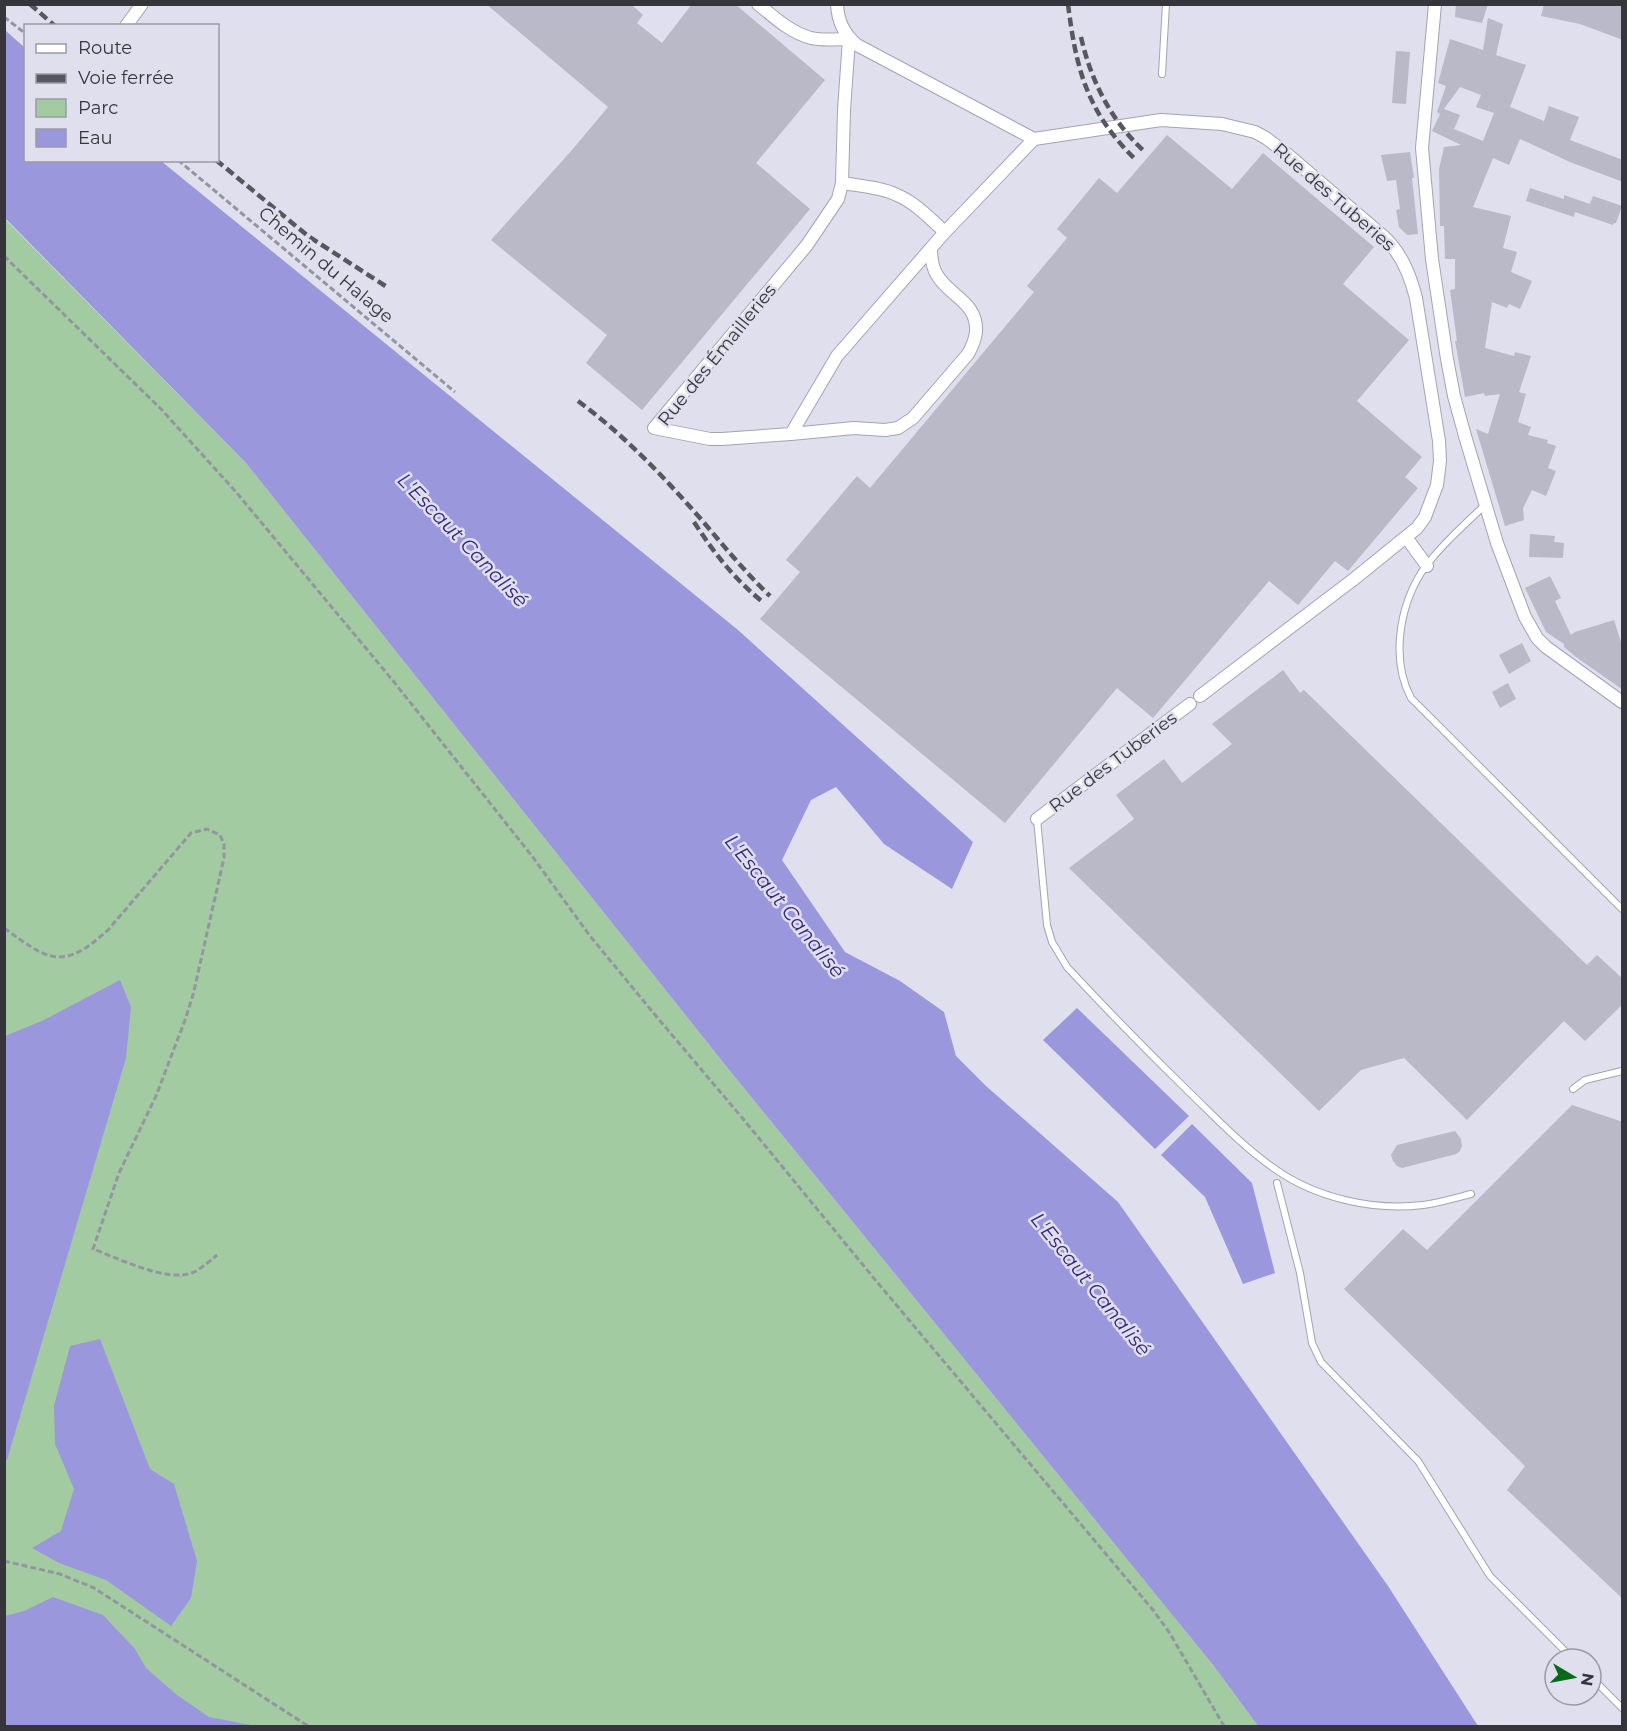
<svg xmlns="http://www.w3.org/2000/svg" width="1627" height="1731" font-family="Montserrat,sans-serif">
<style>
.green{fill:#a2cba2}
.water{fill:#9b97dd}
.building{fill:#b9b9c8;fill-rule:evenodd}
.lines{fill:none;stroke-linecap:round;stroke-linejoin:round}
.service-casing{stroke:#a3a3b2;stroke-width:8}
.minor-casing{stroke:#a3a3b2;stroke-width:14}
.path{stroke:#9595a0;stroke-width:3;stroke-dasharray:6 3;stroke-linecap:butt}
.service{stroke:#fff;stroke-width:6}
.minor{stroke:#fff;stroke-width:12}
.rail{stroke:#57575f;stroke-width:4.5;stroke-dasharray:9 4.5;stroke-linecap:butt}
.labels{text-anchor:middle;stroke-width:5;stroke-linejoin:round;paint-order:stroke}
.street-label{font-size:18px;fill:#35353b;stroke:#dfdfee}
.water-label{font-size:20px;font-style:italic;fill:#362676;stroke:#dfdfee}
</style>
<rect width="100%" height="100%" fill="#dfdfee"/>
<path class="green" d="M4,218l242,245 480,603 487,599 45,61h-1253z"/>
<path class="water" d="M5,30l20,18 1,112 135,1 577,469 235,212 -21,47 -68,-45 -48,-57 -25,13 -29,60 63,92 55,29 44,31 12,44 30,30 132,116 270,384 90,140h-220l-45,-61 -487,-599 -480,-603 -241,-245z
M120,980l11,27 -5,51 -119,402h-2v-424l39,-16z
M1077,1008l112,108 -34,33 -112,-109z
M1192,1124l60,59 23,90 -32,11 -38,-87 -44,-42z
M100,1339l50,130 24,15 23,77 -6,37 -20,28 -65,-46 -47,-17 -27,-15 29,-17 13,-42 -19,-45 -1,-38 16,-60z
M53,1597l50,18 32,34 11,19 31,27 32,22 47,9h-251v-110l19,-5z"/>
<path class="building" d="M486,4h145l12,11 -6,8 25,20 30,-39h43l90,76 -69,83 54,46 -168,201 -56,-47 21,-28 -116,-95 81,-90 36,-43z
M1456,4h32l-6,19 -27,-6z
M1544,4h79v36l-43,-16 -39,-8z
M1488,18l15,6 -7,31 30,10 -16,42 34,14 5,-15 30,11 -9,23 53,20v22l-53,-20 -50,-23 -11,26 -16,-7 -20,49 38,9 -8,32 14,4 -6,20 21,9 -12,28 -11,-5 -2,4 -15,-6 -7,46 29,8 1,-4 16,4 -12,36 7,2 -8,28 13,5 -3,8 20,5 -1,3 9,3 -8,22 8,3 -10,25 -14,-6 -9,18 1,12 -19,6 -29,-97 12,5 12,-40 -15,2 -1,-3 -19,4 -10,-56h2l-7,-51 5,-1v-30h-10l-1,-33h-4l-1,-57 5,-22 17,-2 -29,-14 8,-17 -3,-2 9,-26 -8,-3 12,-44 33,11zM1460,87l21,8 -5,12 18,6 -11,28 -29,-12 6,-14 -16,-6z
M1396,51l14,1 -4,52 -14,-1z
M1167,135l65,54 31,-36 111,94 -31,37 66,56 -52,61 65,56 -17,20 13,11 -70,83 -13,-10 -37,44 -29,-24 -116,137 -36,-30 -112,135 -245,-204 40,-47 -14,-12 71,-84 13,12 164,-196 -7,-6 40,-48 -10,-9 42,-51 18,15z
M1410,152l4,26h-2l6,56 -11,1 -8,-8 -3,-17 4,-1 -4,-29 -9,1 -6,-26z
M1530,188l34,11v-4l26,9 3,-8 29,10 -6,17h-2l-1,2 -38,-13 -1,5 -48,-16z
M1530,534l25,2 -1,6 10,1 -1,15 -34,-1z
M1550,576l11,22 -6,3 16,34 4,-3 39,-12 9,28v42l-47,-33 -12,-10v-3l-18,-12 -21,-44z
M1522,643l9,18 -22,13 -10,-19z
M1283,670l17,23 4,-3 283,275 10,-10 26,24v25l-38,37 -21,-20 -97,99 -63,-62 -43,12 -42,41 -250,-243 65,-49 -18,-24 48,-36 18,24 50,-39 -20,-20z
M1508,683l8,16 -16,9 -8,-16z
M1572,1105l51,17v477l-116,-109 18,-24 -181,-177 59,-60 24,21z
M1455,1131l6,8 1,7 -2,5 -4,3 -54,14 -5,-2 -4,-5 -2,-6 6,-10z"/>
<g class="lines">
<g class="service-casing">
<path id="service" d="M1162,74l4,-70
M1485,505c-20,19 -49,45 -64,68 -22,36 -30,87 -10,125l211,211
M1037,819l10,106 5,17 15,25c39,42 79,83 121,124 28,27 55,56 87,78 41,29 98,42 148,36 16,-2 32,-7 48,-11
M1573,1089l12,-9 37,-9
M1277,1183l23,90 12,70 9,19 97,99 72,115 83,83
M1591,1677l31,31"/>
</g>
<g class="minor-casing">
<path id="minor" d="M758,4c16,13 33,29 53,34 12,3 26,1 38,1
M837,4c1,18 7,30 20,41l177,94 127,-19 61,4 33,8 11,6 21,16 95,81c19,17 28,39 34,63l23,143 1,20 -3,24 -12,32 -8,11 -63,51 -154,117
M1435,4l-13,144 10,111 15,100 7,37 11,40 32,107 28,74 12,21 9,9 76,55
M126,26l16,-22
M849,39l-5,71 -2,73 -4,16 -31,46 -153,183 56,11h12l69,-5 46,-78 108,-124 89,-93
M842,183c18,3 38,4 55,12 19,8 33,24 48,37
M791,434l63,-6 31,2 13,-2 15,-10 55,-64c4,-7 7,-14 8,-22 2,-30 -27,-36 -39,-57 -5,-8 -6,-18 -6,-27
M1406,537l21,29
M1037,819l153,-115"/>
</g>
<path class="path" d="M4,17l22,17
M178,160l277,232
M4,256l157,153 75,83 158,190 138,174 58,80 66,80 88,104 133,162 276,328 16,22 55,94
M4,928c45,33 59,43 104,2l83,-97 16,-4 13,6 4,9v14l-31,137 -8,25 -29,76 -37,77 -26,76c25,9 76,35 101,23 8,-4 16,-11 23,-17
M4,1561l56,13 34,14 214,138"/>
<use href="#service" class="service"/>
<use href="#minor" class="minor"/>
<path class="rail" d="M30,4l25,22
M1068,4c8,65 19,108 67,155
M1081,37c10,44 30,84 64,115
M216,160l92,76 79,51
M578,401c46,34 84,74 122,117 23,27 44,53 70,78
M694,522c20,31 41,58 70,81"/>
</g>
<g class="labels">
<g class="street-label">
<text transform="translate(1334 197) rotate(41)" y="6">Rue des Tuberies</text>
<text transform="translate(326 265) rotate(40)" y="6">Chemin du Halage</text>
<text transform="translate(717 355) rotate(-51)" y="6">Rue des Émailleries</text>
<text transform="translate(1113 762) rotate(-37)" y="6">Rue des Tuberies</text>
</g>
<g class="water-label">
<text transform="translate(463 540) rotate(46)" y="7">L'Escaut Canalisé</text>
<text transform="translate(785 906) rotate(51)" y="7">L'Escaut Canalisé</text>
<text transform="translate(1091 1284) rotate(51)" y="7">L'Escaut Canalisé</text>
</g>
</g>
<rect width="1627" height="1731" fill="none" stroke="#35353b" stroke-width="12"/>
<rect x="24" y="24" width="195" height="138" fill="#dfdfee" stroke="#9b9ba6" stroke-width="1.5"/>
<rect x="36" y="44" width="30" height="9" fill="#ffffff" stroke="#9b9ba6" stroke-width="1.5"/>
<text x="78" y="54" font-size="18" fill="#35353b">Route</text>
<rect x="36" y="74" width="30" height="9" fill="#57575f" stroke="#9b9ba6" stroke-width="1.5"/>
<text x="78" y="84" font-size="18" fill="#35353b">Voie ferrée</text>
<rect x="36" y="99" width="30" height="18" fill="#a2cba2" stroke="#9b9ba6" stroke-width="1.5"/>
<text x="78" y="114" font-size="18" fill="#35353b">Parc</text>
<rect x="36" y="129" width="30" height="18" fill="#9b97dd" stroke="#9b9ba6" stroke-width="1.5"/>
<text x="78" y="144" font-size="18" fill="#35353b">Eau</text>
<g transform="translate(1573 1677) rotate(100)"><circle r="28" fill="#dfdfee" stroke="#9b9ba6" stroke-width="1.5"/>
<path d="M0-4.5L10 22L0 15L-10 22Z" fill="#056b18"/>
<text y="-9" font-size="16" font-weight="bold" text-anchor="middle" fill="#35353b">N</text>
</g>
</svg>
